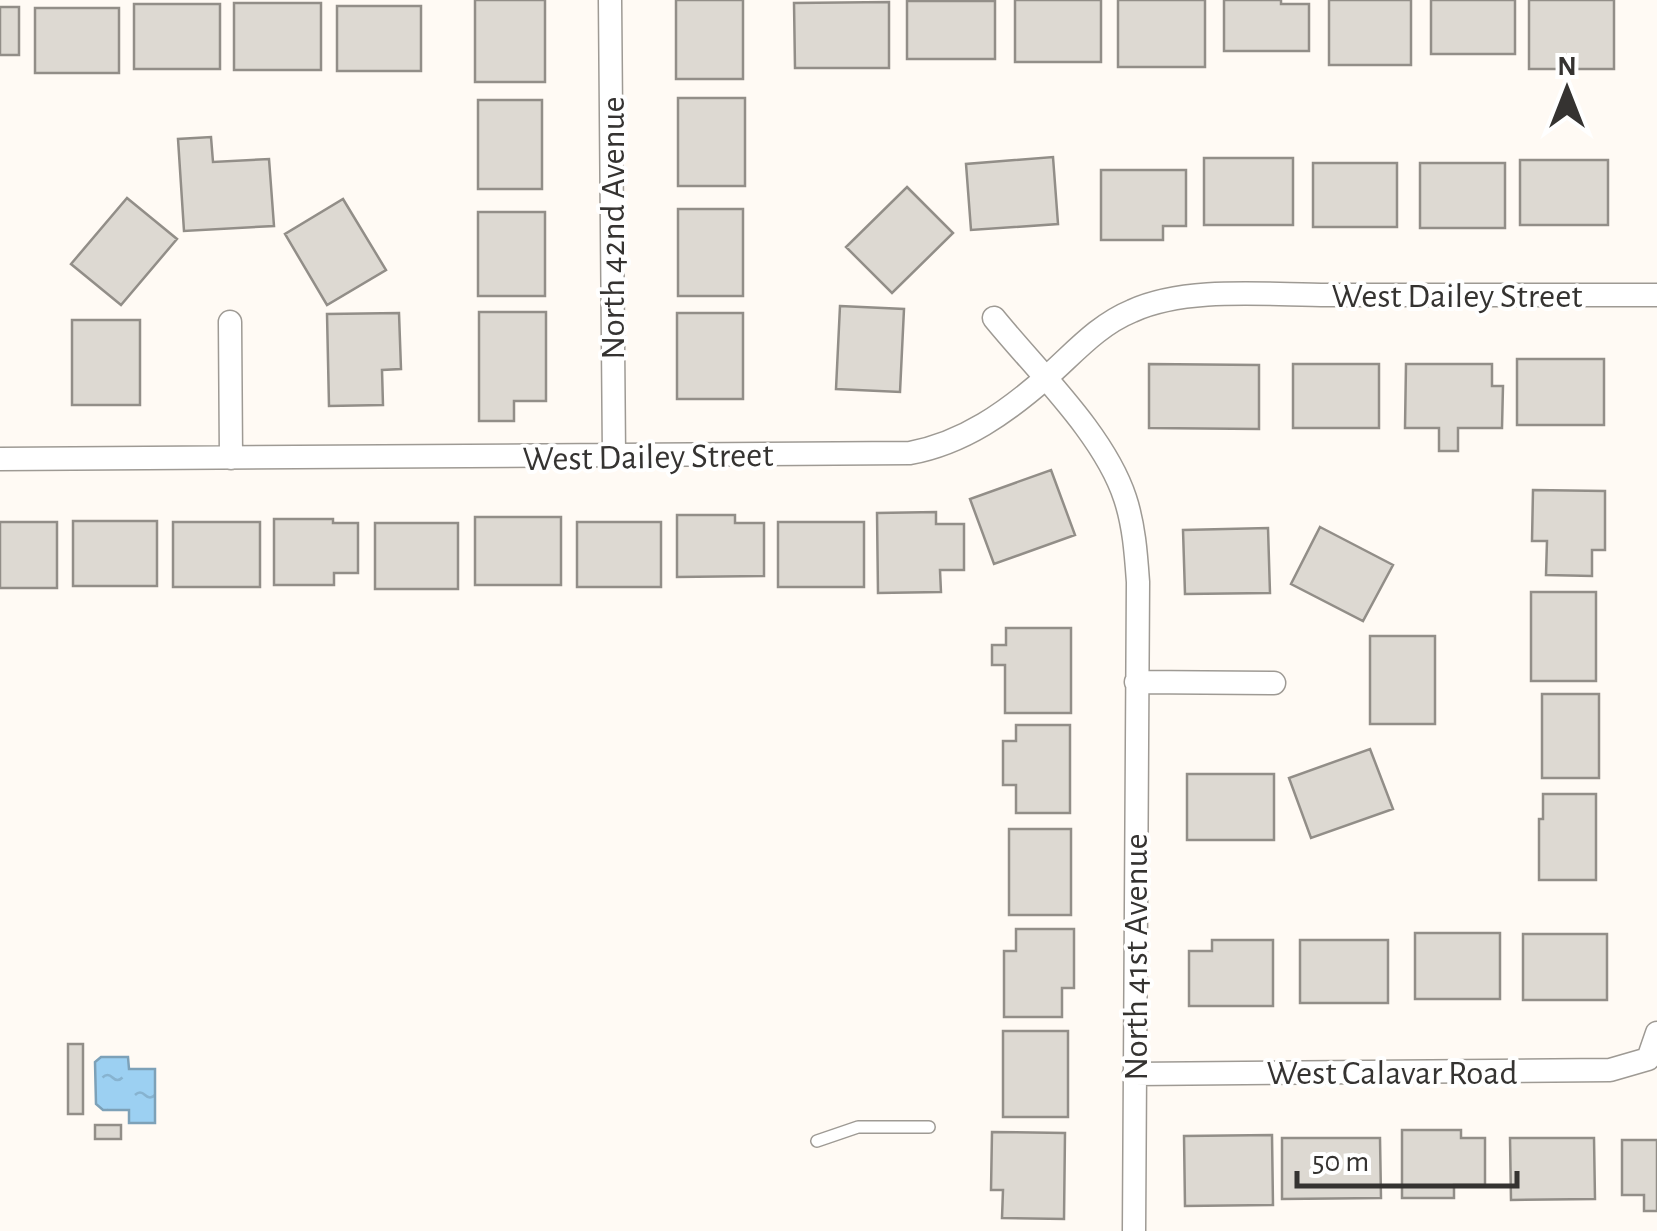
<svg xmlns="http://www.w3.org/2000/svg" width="1657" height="1231" font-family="'Alegreya Sans',sans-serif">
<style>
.water{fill:url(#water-ripples);stroke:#7da1b8;stroke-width:2.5}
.building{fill:#ddd9d2;stroke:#928e88;stroke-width:2.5}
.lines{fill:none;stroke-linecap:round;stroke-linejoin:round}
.service-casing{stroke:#9e9a94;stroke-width:14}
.minor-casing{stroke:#9e9a94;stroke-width:25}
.service{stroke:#fff;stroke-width:11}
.minor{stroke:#fff;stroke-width:22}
.labels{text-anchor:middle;stroke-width:8;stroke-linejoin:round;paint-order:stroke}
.street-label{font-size:35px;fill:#353331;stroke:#fff}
</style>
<defs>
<pattern id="water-ripples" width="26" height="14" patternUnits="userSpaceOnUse" patternTransform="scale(2.5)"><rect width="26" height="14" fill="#9cd0f2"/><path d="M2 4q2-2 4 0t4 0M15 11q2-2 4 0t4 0" fill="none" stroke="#87b3d0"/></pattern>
</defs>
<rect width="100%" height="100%" fill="#fffaf4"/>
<path class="water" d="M101,1057h27l1,12h26v54h-26v-13h-26l-7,-6 -1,-42z"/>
<path class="building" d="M475,0h70v82h-70z
M676,0h67v79h-67z
M1015,0h86v62h-86z
M1118,0h87v67h-87z
M1224,0h57v4h28v47h-85z
M1329,0h82v65h-82z
M1431,0h84v54h-84z
M1529,0h85v69h-85z
M907,1h88v58h-88z
M889,2v66h-94l-1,-65z
M234,3h87v67h-87z
M134,4h86v65h-86z
M337,6h84v65h-84z
M0,7h19v48h-19z
M35,8h84v65h-84z
M678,98h67v88h-67z
M478,100h64v89h-64z
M211,137l2,25 56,-3 5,67 -90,5 -6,-92z
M1053,157l5,67 -87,6 -5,-66z
M1204,158h89v67h-89z
M1520,160h88v65h-88z
M1313,163h84v64h-84z
M1420,163h85v65h-85z
M1101,170h85v56h-23v14h-62z
M907,187l46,46 -61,60 -46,-46z
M127,198l50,41 -56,66 -50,-41z
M343,199l43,71 -59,35 -42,-71z
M678,209h65v87h-65z
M478,212h67v84h-67z
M840,306l64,3 -4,83 -64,-3z
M479,312h67v89h-32v20h-35z
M399,313l2,56 -19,1 1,35 -54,1 -2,-92z
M677,313h66v86h-66z
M72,320h68v85h-68z
M1517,359h87v66h-87z
M1149,364l110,1v64l-110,-1z
M1293,364h86v64h-86z
M1406,364h86v22h11l-1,42h-44v23h-19v-23h-34z
M1051,470l24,65 -81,29 -24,-65z
M1533,490l72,1v59h-13v26l-46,-1 1,-34h-15z
M936,512v12h28v46h-24l1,22 -63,1 -1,-80z
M677,515h58v8h29v53l-87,1z
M475,517h86v68h-86z
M274,519h59v4h25v50h-24v12h-60z
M73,521h84v65h-84z
M0,522h57v66h-57z
M173,522h87v65h-87z
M577,522h84v65h-84z
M778,522h86v65h-86z
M375,523h83v66h-83z
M1320,527l73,38 -30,56 -72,-37z
M1268,528l2,65 -85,1 -2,-64z
M1531,592h65v89h-65z
M1006,628h65v85h-66v-48h-13v-20h14z
M1370,636h65v88h-65z
M1542,694h57v84h-57z
M1016,725h54v88h-54v-28h-13v-44h13z
M1370,749l23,60 -82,29 -22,-60z
M1187,774h87v66h-87z
M1543,794h53v86h-57v-61h4z
M1009,829h62v86h-62z
M1016,929h58v59h-12v29h-58v-66h12z
M1415,933h85v66h-85z
M1523,934h84v66h-84z
M1212,940h61v66h-84v-55h23z
M1300,940h88v63h-88z
M1003,1031h65v86h-65z
M68,1044h15v70h-15z
M95,1125h26v14h-26z
M1402,1130h59v8h24v47h-31v13h-52z
M992,1132l73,1 -1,86 -62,-1 1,-28h-12z
M1272,1135l1,70 -88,1 -1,-70z
M1282,1138h98l1,60 -99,1z
M1510,1138h84l1,61 -84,1z
M1622,1140h35v71h-13v-16h-22z"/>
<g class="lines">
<g class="service-casing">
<path id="service" d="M817,1141l41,-14h71"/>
</g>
<g class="minor-casing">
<path id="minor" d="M610,0l4,456
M994,318c43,53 110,116 131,180 9,27 11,56 13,84l-4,649
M230,322l1,136
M0,459l910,-6c54,-10 97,-41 138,-77 27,-24 50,-51 84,-65 55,-25 136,-16 196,-16 110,0 219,0 329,0
M1136,682l138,1
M1134,1074l476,-4 38,-11 9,-26"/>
</g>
<use href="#service" class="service"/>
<use href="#minor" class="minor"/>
</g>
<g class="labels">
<g class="street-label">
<text transform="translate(612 228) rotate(-90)" y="12">North 42nd Avenue</text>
<text x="1457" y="307">West Dailey Street</text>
<text transform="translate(648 456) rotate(-1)" y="12">West Dailey Street</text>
<text transform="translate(1135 957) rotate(-90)" y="12">North 41st Avenue</text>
<text x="1392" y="1084">West Calavar Road</text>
</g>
</g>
<g transform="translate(1567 90)" stroke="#ffffff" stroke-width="8" paint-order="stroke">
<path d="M0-8L18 38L0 25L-18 38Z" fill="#353331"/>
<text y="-15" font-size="28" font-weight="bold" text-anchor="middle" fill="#353331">N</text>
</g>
<path d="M1297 1171v15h220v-15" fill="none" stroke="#353331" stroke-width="5"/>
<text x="1312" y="1171" font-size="30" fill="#353331" stroke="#ffffff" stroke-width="8" paint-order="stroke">50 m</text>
</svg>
